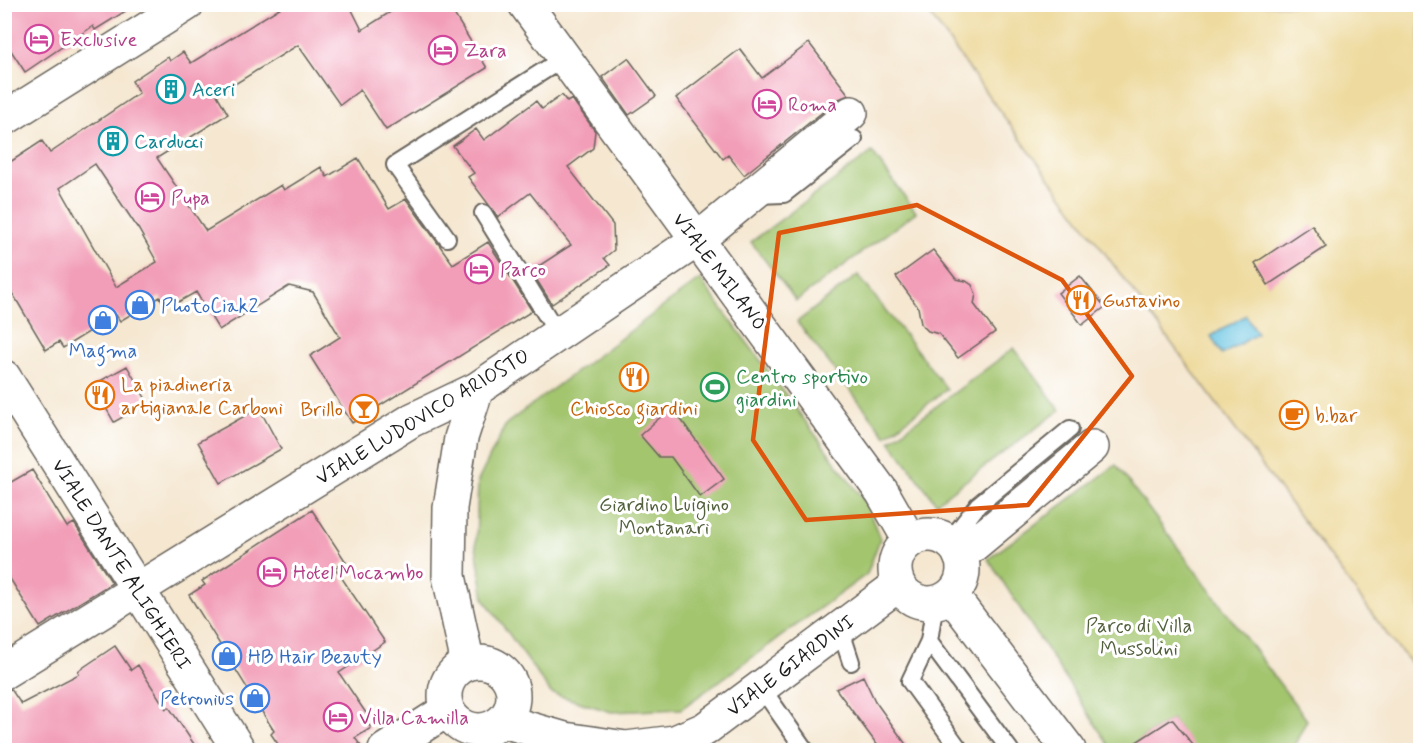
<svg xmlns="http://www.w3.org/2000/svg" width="1425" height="755" font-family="Mynerve,sans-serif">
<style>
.green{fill:#a3c56e;stroke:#607045;stroke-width:1.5}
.sand{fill:#eeda9e;stroke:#857b5d;stroke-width:1.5}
.water{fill:#63c2e1;stroke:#406f7e;stroke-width:1.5}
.building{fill:#f29eb8;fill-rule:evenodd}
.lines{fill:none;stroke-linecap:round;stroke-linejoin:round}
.lane-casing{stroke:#68635b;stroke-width:20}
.street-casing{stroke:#68635b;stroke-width:36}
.secondary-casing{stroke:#68635b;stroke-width:36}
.lane{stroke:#fff;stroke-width:16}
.street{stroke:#fff;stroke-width:33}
.secondary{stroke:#fff;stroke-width:33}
.marked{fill:none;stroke:#de560d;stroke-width:4.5;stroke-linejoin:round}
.labels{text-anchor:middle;stroke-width:6;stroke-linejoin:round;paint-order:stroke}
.hotel-label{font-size:20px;fill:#b23c85;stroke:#fff;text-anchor:start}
.culture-label{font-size:20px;fill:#0d838f;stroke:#fff;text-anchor:start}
.street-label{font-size:20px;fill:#1c1c1c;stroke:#fff}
.food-label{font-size:20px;fill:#c56008;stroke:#fff;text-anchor:start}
.shop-label{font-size:20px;fill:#366cbe;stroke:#fff;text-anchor:start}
.leisure-label{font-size:20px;fill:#27864d;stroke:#fff;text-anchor:start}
.park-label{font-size:20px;fill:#52603d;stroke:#fff}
</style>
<rect width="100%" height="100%" fill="#fff"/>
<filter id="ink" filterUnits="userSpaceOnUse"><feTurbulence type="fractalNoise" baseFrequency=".0167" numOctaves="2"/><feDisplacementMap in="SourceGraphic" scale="12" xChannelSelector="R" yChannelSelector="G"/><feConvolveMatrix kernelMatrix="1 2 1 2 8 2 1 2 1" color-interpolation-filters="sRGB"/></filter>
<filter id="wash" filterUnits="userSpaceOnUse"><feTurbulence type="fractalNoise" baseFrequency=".008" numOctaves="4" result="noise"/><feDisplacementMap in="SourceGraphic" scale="24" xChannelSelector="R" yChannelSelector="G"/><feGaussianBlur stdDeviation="1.35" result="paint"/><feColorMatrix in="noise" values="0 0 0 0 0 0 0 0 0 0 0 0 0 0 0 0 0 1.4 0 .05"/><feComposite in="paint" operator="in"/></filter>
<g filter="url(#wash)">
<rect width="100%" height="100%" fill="#f5e7d0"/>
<path class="green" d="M872,152l44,60 -120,89 -45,-59z
M858,275l89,114 -61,47 -89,-114z
M700,279l166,224 14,36 -13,35 -186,135 -70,3 -60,-19 -67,-94 -8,-53 2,-65 28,-57z
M1014,348l46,62 -124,93 -46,-62z
M1116,465l191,255 -15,30h-109l8,-6 -19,-25 -48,31h-12l-124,-191z"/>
<path class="sand" d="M923,5h497v667l-25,-27 -405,-547z"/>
<path class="water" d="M1246,315l11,19 -35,21 -11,-19z"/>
<g id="blocks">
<path class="building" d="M14,4h123l-42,26 -2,-4 -68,46 -21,-32v-29z
M286,4h63l13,26 41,-26h45l39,64 -101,62 -26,-40 -20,15 -42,-60 -81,50 11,19 -71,44 49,73 75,-46 3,5 37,-23 6,10 31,-19 31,51 17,-10 47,65 35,-22 44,69 -180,112 -42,-67 30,-19 -27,-45 -24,-6 -70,44 -23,-38 -23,13 -3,-4 -6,3 -4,-7 -40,24 -4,-6 -53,33 -4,-6 -13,8 -42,-71v-113l38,-25 8,12 89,-60 -7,-12 36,-24 2,4 13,-9 8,11zM95,164l44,66 18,32 -41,25 -56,-99z
M809,43l40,52 -10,4 -95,76 -16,-20 -5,4 -47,-61 64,-49 22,29z
M628,58l28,38 -27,19 -27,-38z
M562,95l5,7 5,-3 23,32 -2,17 -25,19 45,58 1,25 -10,8 6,7 -58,39 -21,-33 40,-26 -41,-52 -32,24 -30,-40 6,-4 -21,-27 23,-17 8,11 52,-39 6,8z
M1312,225l14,22 -58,38 -13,-22z
M933,250l23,29 10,2 6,4 4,9 -2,10 21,28 -37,26 -19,-24 -11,-3 -7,-7 -3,-17 -22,-30z
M1080,276l25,31 -23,18 -24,-32z
M127,366l21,37 -34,19 -21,-37z
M672,407l52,72 -24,18 -29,-40h-12l-19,-22z
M259,408l22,41 -60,34 -23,-41z
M32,470l35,57 7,-4 38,60 -72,44 -36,-58v-83z
M312,510l34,52 -11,6 50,74 -46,31 29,43 -4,2 7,10 -16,10 9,12h-82l-11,-16 3,-3 -85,-136 16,-10 -3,-4z
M115,646l16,24 7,-5 28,44 3,-2 29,43h-194v-59l7,-2 10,15 58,-30 -1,-3z
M863,676l12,25 35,49h-29l-45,-61z
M1172,719l25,31h-73z"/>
</g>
</g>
<g filter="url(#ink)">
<use href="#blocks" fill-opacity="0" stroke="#68635b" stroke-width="1.5"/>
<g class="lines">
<g class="lane-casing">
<path id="lane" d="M757,195l27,-1 70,-55
M483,213l75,121
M447,238l-52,-73 169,-107
M949,542l29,-37 92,-76
M935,602l-6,39 -19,40 50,69
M840,628l11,34
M929,641l81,109
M761,687l44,63"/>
</g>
<g class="street-casing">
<path id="street" d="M4,119l183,-115
M4,377l235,373
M960,556l132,-109
M445 696a34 34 0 1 1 68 0a34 34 0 1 1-68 0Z
M468,664l-19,-88 1,-68 11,-70 16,-49
M4,672l408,-252 65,-31 220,-149 154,-127
M503,721l62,18 61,9 49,-6 30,-13 193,-144
M385,750l62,-40"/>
</g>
<g class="secondary-casing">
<path id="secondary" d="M525,4l357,488 28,49
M895 569a34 34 0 1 1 68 0a34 34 0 1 1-68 0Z
M951,595l118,155"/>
</g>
<use href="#lane" class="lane"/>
<use href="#street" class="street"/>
<use href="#secondary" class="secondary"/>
</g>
</g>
<path class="marked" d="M917,205l145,75 70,96 -104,129 -222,15 -53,-80 26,-207z"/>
<defs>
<g id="hotel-ring" transform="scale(1.5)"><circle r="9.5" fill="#fff" stroke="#d1479c" stroke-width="1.5"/><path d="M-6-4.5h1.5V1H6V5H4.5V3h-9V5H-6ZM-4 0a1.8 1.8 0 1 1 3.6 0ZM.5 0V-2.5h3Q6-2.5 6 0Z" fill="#d1479c"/></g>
<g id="building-ring" transform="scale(1.5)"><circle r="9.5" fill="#fff" stroke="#0f9aa8" stroke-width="1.5"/><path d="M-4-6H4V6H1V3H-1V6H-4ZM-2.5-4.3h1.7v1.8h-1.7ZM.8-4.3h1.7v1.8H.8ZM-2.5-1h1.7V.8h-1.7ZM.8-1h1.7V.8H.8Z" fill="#0f9aa8"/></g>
<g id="restaurant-ring" transform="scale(1.5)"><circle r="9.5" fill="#fff" stroke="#e8710a" stroke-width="1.5"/><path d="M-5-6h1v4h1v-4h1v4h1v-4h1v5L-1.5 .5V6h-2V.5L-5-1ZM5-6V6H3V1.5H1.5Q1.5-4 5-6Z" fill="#e8710a"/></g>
<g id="shop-ring" transform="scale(1.5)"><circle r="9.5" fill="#fff" stroke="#3f7fe0" stroke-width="1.5"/><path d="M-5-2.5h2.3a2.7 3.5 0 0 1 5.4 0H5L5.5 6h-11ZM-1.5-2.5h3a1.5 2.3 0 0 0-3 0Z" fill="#3f7fe0"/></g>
<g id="stadium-ring" transform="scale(1.5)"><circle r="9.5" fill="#fff" stroke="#2e9e5b" stroke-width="1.5"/><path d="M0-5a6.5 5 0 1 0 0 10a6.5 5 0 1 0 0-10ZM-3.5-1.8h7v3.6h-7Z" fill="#2e9e5b"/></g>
<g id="bar-ring" transform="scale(1.5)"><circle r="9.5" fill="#fff" stroke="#e8710a" stroke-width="1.5"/><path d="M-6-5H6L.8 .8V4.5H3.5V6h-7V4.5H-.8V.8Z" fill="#e8710a"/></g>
<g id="cafe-ring" transform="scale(1.5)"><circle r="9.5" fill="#fff" stroke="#e8710a" stroke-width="1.5"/><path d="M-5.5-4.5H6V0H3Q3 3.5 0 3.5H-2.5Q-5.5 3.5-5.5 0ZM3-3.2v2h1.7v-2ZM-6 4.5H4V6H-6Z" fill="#e8710a"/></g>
</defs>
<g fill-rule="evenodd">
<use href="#hotel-ring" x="39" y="39"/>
<use href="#hotel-ring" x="443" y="50"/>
<use href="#building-ring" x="171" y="89"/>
<use href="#hotel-ring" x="767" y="104"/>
<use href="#building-ring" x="113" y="141"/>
<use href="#hotel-ring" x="150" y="197"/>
<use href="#hotel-ring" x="479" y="269"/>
<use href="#restaurant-ring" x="1081" y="300"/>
<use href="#shop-ring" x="140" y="305"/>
<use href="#shop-ring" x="103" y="320"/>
<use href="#restaurant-ring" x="634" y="377"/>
<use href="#stadium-ring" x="715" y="387"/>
<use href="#restaurant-ring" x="100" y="395"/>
<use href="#bar-ring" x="364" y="409"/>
<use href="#cafe-ring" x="1294" y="415"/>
<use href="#hotel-ring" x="272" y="572"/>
<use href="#shop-ring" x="227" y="656"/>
<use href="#shop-ring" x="255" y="698"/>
<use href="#hotel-ring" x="338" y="717"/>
</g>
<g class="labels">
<g class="hotel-label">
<text x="60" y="46">Exclusive</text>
<text x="464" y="57">Zara</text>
<text x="788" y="111">Roma</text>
<text x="171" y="204">Pupa</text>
<text x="500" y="276">Parco</text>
<text x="293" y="579">Hotel Mocambo</text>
<text x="359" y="724">Villa Camilla</text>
</g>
<g class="culture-label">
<text x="192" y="96">Aceri</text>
<text x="134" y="148">Carducci</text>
</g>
<g class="street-label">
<text transform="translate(720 271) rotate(53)" y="7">VIALE MILANO</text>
<text transform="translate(422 416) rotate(-31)" y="7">VIALE LUDOVICO ARIOSTO</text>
<text transform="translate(122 564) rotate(58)" y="7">VIALE DANTE ALIGHIERI</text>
<text transform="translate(790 665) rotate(-37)" y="7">VIALE GIARDINI</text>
</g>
<g class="food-label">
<text x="1102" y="307">Gustavino</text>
<text x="121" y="391">La piadineria<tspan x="121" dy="23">artigianale Carboni</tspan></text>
<text x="634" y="415" text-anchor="middle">Chiosco giardini</text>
<text x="343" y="416" text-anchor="end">Brillo</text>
<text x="1315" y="422">b.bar</text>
</g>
<g class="shop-label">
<text x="161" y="312">PhotoCiak2</text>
<text x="103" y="357" text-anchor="middle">Magma</text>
<text x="248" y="663">HB Hair Beauty</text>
<text x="234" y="705" text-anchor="end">Petronius</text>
</g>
<g class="leisure-label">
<text x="736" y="383">Centro sportivo<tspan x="736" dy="23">giardini</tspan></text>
</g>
<g class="park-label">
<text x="664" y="511">Giardino Luigino<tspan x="664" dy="23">Montanari</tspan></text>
<text x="1139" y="632">Parco di Villa<tspan x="1139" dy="23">Mussolini</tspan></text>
</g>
</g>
<rect width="1425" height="755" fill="none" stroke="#fff" stroke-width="24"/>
</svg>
